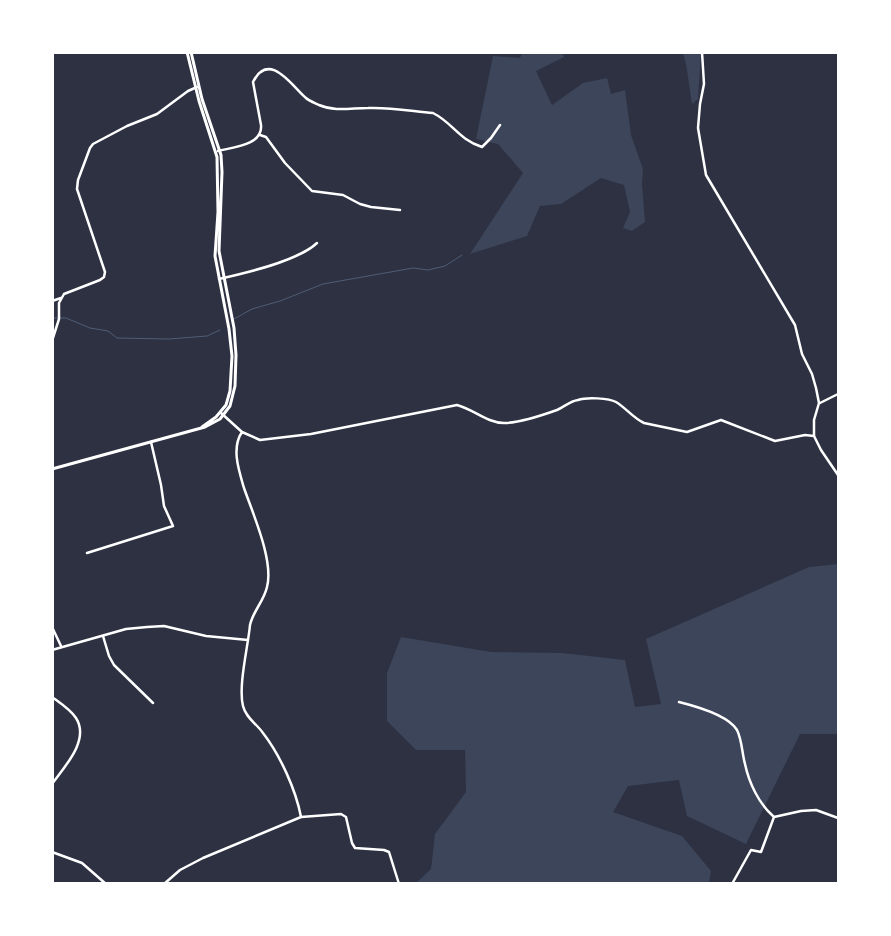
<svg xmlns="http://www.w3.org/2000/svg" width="891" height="936" font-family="Ubuntu,sans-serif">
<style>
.green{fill:#3c4559}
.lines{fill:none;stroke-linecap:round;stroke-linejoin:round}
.stream{stroke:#4f5d75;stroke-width:1}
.minor{stroke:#fff;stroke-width:2.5}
.tertiary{stroke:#fff;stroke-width:2.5}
.secondary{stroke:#fff;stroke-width:3}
</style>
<rect width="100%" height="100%" fill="#2d3142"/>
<path class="green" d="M522,53h40l2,4 -28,14 16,34 31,-22 24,-5 4,16 14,-4 6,45 12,34 -1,15 3,38 -13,9 -9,-3 7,-16 -6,-27 -23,-7 -40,26 -21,2 -13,30 -57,18 53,-81 -25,-29 -22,-5 17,-83 27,2z
M683,53h18l-3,46 -6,5 -6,-40z
M838,564v170h-38l-54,110 -59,-28 -8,-36 -51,6 -15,26 69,24 29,35 -2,12h-293l15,-14 4,-35 31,-42 -1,-42h-49l-29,-29v-48l14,-36 90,15 71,1 63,7 10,47 26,-3 -15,-65 163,-72z"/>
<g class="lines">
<path class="stream" d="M52,318h6
M60,318h6l24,10 18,3 9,7 52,1 38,-3 13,-6
M234,319l18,-10 28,-8 43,-17 90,-16 15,2 17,-4 17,-11"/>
<path class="minor" d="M702,52l2,32 -4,20 -2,24 8,47 89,150 7,29 10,20 4,14 3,15 -5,17v16
M260,135l6,2 19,26 27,28 31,4 17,9 11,3 29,3
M218,151c16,-4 45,-6 43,-26l-8,-43c16,-32 39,4 53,16 3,3 9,5 13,7 16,7 32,3 49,3 21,-1 43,3 65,5 20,10 25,26 49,34l9,-9 9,-13
M219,279c27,-6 79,-18 98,-36
M52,301l9,-3
M52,341l7,-22v-16l5,-9 36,-14 4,-3 1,-5 -28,-83 1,-9 12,-32 3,-4 34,-18 30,-12 31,-23 9,-4
M820,403l18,-9
M87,553l86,-27 -9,-20 -3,-21 -10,-43
M52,627l9,19
M103,636l6,20 5,9 39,38
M52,650l74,-21 21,-2 17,-1 42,10 42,4
M52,697c8,6 18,12 24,21 14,22 -11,48 -24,66
M679,702c16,4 49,13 58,28 5,10 5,23 8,34 4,19 14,40 29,53
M301,817l40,-3 5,3 6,26 3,5 29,2 5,2 10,32
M732,884l19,-34 10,2 13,-35 27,-6 15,-1 22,8"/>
<path class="tertiary" d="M221,413l21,19 18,8 51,-6 146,-29c16,4 30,18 47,18 15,0 39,-8 53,-13 7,-3 13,-9 21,-10 8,-3 31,-2 38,2 10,6 17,16 28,21l43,9 34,-12 54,21 30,-6 9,1 7,14 17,25
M52,852l30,11 24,21
M164,884l16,-14 23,-12 98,-41c-5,-27 -21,-62 -38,-84 -7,-10 -17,-15 -20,-27 -5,-20 5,-59 7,-81 3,-14 14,-24 17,-38 7,-26 -14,-73 -23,-99 -5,-17 -13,-40 -2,-56"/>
<path class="secondary" d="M187,52l12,49 18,56 1,55 -3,44 14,73 3,27 -2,35 -4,14 -10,12 -14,10
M52,469l153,-42 15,-8 10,-13 5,-20 1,-31 -2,-27 -15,-77 3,-79 -1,-17 -19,-56 -11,-47"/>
</g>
<rect width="891" height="936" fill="none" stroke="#ffffff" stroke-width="108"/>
</svg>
